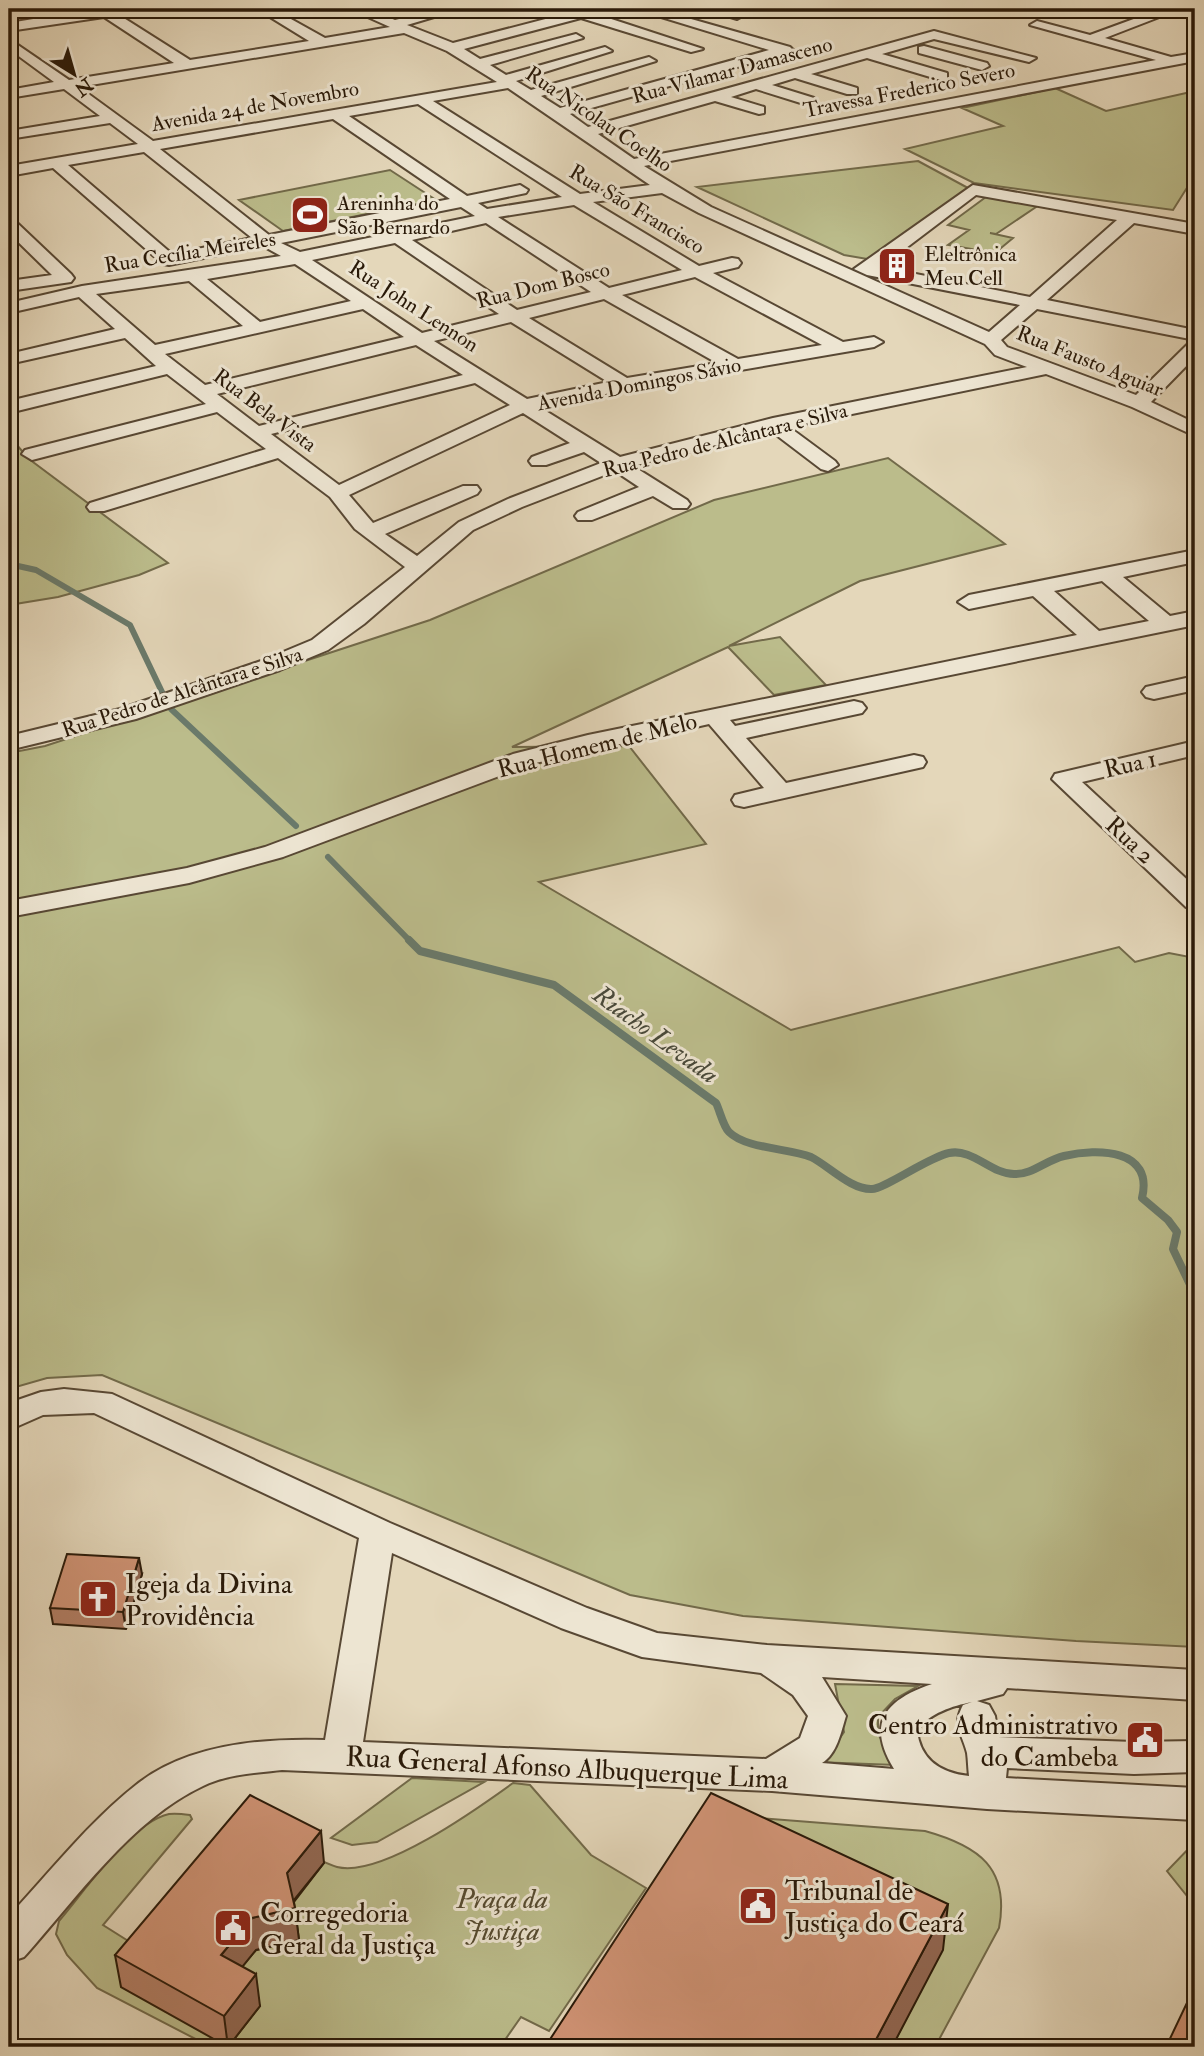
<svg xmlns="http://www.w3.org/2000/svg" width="1204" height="2056" font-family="'IM FELL Double Pica',serif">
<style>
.green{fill:#bbbc8b;stroke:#726a4a;stroke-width:2}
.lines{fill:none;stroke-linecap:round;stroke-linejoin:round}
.stream-far1{stroke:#6a7a6b;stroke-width:6}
.stream{stroke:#6a7a6b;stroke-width:8}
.minor-casing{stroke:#584834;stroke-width:4}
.minor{fill:#ede5d2;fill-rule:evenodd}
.wall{fill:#b37e65;stroke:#291908;stroke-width:2}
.shaded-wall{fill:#926752;stroke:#291908;stroke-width:2}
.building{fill:#d09375;stroke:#291908;stroke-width:2}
.labels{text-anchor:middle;stroke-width:6;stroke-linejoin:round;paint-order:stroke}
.far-street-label{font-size:21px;fill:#291908;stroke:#ede5d2}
.far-poi-label{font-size:21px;fill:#291908;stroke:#ede5d2;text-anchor:start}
.street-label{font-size:24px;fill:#291908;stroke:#ede5d2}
.water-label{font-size:26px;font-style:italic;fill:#49493a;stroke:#ede5d2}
.near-poi-label{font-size:28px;fill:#291908;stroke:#ede5d2;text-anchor:start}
.near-street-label{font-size:28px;fill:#291908;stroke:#ede5d2}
.near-park-label{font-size:28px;font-style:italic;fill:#554a2f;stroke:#ede5d2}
</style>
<rect width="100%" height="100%" fill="#e4d7ba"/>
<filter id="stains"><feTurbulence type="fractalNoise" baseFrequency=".00286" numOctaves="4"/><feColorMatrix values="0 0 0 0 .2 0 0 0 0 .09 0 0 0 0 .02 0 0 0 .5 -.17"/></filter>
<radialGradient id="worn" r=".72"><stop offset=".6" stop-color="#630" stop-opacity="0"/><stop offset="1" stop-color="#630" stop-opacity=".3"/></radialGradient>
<path class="green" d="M1055,88l51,23 89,-20v84l-22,35 -199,-27 -69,-34 98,-23 -41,-18z
M918,161l50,27 -95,72 -29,-5 -147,-68z
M390,170l46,30 -153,31 -44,-31z
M990,194l49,11 -43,29 -6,-1 23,5 -18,15 -47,-8 21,-15 -21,-5z
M9,436l20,23 139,104 -29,12 -81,22 -49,8z
M888,458l117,86 -145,37 -131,65 51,-9 46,48 -52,10 -46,-48 -216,100 117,-1 77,98 -167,38 252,148 328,-83 16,15 34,-9 26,5v689l-119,-6 -333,-25 -113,-21 -528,-220 -55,3 -38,11v-636l36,-7 385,-126 284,-120z
M835,1684l83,2 -23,13 -17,18v17l18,31 -81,-3 16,-11 13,-19z
M412,1778l72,4 -107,60 -25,3 -21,-7z
M513,1783l17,2 61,70 55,33 -97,143 -28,-14 -21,30h-289l-114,-59 -30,-33 -11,-21 3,-13c26,-30 71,-98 110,-107 6,-1 14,0 21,1l2,4 -89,106 38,24 105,-129c23,12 69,41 91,47 44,11 140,-58 176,-84z
M760,1818l165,13c54,15 85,37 74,97l-64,119h-43l50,-98z
M1195,1842v64l-28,-35z"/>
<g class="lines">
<path class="stream-far1" d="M9,564l27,6 94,55 32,67
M171,709l125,117
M328,857l83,85"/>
<path class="stream" d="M409,940l11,11 134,34 162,118c4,8 7,23 13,29 17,17 60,16 82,25 18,9 40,33 61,32 12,0 57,-32 77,-36 24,-5 42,21 65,21 18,1 32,-14 50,-18 34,-8 90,-7 78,42l26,22 9,12 -4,17 22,46"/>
<g class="minor-casing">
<path id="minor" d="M94,9h45l-20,6 71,45 119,-19 -52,-32h16l52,29 65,-11 -40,-18h18l27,11 44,-11h22l-54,16 46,18 127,-33 28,-1 -12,5 107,35 -12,3 -110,-34 -117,31 16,10 96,-25 7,4 -93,27 16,10 99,-28 7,4 -96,30 15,9 118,-33 7,4 -115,35 19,12 209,-58 -134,-41h21l134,38 4,4 -224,63 18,13 346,-96 102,27 -7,4 -95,-23 -52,15 65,19v6h-10l-70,-21 -56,16 46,14v6h-10l-52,-16 -23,7 42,13v6h-10l-48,-15 -25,8 33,10v6l-5,1 -44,-13 -117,33 36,25 522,-99 -126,-35 7,-4 53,14 71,-26h19l-75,29 66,19 24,-4v8l-551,105 67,41 278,125 31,-27 -153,-30 -13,-6 119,-84 222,39v10l-61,-11 -87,77 148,30v10l-158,-31 -36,31 6,7 129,48 53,-52 6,-1v15l-44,45 44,21v13l-63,-29 -86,-33 -257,53 46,34 3,4 -10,6 -7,-2 -50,-38 -138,35 54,34 3,4 -3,4h-14l-20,-12 -61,24h-14l-3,-4 3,-4 61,-25 -24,-16 -93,36 -49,23 -109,94 -36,26 -48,20 -144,49 -127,31v-14l111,-27 144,-49 48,-20 93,-73 -50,-38 -25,-32 -52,-39 -174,53h-14l-3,-4 3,-4 176,-54 -49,-37 -185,48 -10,-6 3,-4 181,-46 -39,-30 -158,39v-12l147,-35 -31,-28 -116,26v-10l106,-25 -36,-32 -70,16v-10l73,-17 199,-30 -18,-10 -94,19 -6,-1 -110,-96 -44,8v-10l129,-22 -28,-21 -101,16v-8l91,-15 -36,-27 -55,9v-8l45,-8 -45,-33v-10l60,41 105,-17 -70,-46 -95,14v-8zM404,33l43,18 50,31 -344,59 -74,-54zM508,88l142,97 -70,9 -147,-93zM418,104l144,93 -75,12 -9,-6 48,-10 2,-3 -8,-5 -53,11 -118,-80zM333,119l117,80 -181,36 -109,-86zM144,152l108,86 -80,16 -104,-89zM662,193l37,20 286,131 10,11 32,12 -254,51 -153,39 -79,-49 83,-18 250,-43 9,-5 -9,-5 -31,5 -130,-69 25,-6 3,-4 -3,-4 -6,-1 -33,8 -106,-64zM976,195l141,25 -87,77 -149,-30zM574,205l108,65 -73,18 -111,-71zM461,207l14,9 -175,36 -19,-9zM486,223l105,69 -74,18 -105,-70zM395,243l104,71 -77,19 -110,-73zM295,264l56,37 -91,21 -53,-43zM695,277l127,68 -84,14 -116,-64zM189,281l54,45 -88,19 -59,-51zM604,299l113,64 -90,15 -98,-60zM363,309l41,28 -199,48 -40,-31zM511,322l97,60 -81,17 -93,-58zM416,345l47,30 -204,51 -42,-32zM475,383l35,22 -171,80 -68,-51zM523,413l47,30 -38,14 -3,4 3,4h14l38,-13 17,11 -93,36 -49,23 -42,34 -32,-22 92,-40 3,-4 -3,-4h-14l-90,37 -24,-28z
M704,9h23l17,6 -7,4z
M924,46l63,17 2,3 -7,4 -63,-17v-6z
M9,219l6,2 56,53 3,4 -3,4 -62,9v-10l43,-6 -43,-42z
M1195,550v12l-72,15 47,39 25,-5v14l-465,95 5,6 119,-25 8,2 4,5 -4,5 -116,25 40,45 128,-28 9,2 3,5 -3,5 -179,40 -9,-2 -3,-5 3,-5 29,-7 -55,-64 -178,40 -248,93 -94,26 -180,34v-16l178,-33 78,-21 248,-93 75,-19 489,-100 -44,-39 -64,13 -11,-7 11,-7zM1102,581l47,40 -50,10 -45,-40z
M1195,676v14l-41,9 -8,-2 -4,-5 4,-5z
M1195,741v14l-113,27 113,105v22l-9,-2 -134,-128 3,-5z
M64,1389l48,5 278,129 197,85 70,25 110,12 428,25v30l-188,-12 -4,6 -26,7 12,4 6,11 3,21 136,5 61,-1v31l-61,2 -127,-6 -1,10 189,10v32l-208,-11 -215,-18 -490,-21c-26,3 -55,4 -79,16 -71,33 -127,113 -179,171l-15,5v-46c41,-44 80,-94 127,-131 51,-41 127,-47 189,-45l34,-202 -265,-125 -51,2 -34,15v-27l32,-11zM392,1553l169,75 81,29 119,16 32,22 15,21 -8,22 -34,21 -403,-17zM822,1677l110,7c-47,16 -66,39 -38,85l-72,-6c15,-9 19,-31 24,-47zM972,1702l-9,3c-11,21 -1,28 4,48 1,7 1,15 2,23 -28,-3 -49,-16 -52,-46 13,-17 35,-24 55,-28z"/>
</g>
<use href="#minor" class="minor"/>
</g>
<path class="wall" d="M142,1574l-16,55 -73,-5 -3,-16z
M324,1863l-30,39 5,38 -43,10 -14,16 18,40 -32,41 -107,-60 -6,-32z"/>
<path class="shaded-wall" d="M139,1558l3,16 -16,55 -3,-17z
M321,1831l3,32 -34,42 -3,-32z
M948,1904l-5,46 -51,97h-20z
M295,1908l4,32 -43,10 -30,37 -5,-32 31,-37z
M256,1974l4,32 -32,41 -4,-31z"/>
<path class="building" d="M67,1554l72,4 -16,54 -73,-4z
M711,1793l237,111 -76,143h-327z
M250,1795l71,36 -34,42 8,35 -43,10 -31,37 35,19 -32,42 -109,-61z
M1195,1986v61h-29z"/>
<defs>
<g id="stadium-square" transform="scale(2.0125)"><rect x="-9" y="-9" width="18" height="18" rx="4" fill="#8f2418" stroke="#ede5d2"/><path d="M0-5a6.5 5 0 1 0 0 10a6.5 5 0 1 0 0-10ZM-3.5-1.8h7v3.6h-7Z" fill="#fff"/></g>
<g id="building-square" transform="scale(2.0125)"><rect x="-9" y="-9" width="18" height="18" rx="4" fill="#8f2418" stroke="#ede5d2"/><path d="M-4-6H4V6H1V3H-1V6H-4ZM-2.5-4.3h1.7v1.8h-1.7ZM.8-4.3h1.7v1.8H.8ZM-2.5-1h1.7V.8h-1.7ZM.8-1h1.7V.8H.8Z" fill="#fff"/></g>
<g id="church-square" transform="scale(2.0125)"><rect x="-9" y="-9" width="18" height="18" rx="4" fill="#8f2418" stroke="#ede5d2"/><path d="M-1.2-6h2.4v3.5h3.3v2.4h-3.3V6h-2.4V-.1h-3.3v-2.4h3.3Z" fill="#fff"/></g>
<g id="civic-square" transform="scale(2.0125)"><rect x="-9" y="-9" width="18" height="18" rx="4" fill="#8f2418" stroke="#ede5d2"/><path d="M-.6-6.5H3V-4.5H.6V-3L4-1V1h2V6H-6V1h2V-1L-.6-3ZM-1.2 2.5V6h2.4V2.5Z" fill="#fff"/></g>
</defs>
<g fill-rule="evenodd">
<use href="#stadium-square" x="310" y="215"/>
<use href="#building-square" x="897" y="266"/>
<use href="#church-square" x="98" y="1599"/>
<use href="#civic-square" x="1145" y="1740"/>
<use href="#civic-square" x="758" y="1906"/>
<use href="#civic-square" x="233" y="1928"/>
</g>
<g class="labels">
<g class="far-street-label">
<text transform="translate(732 70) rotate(-15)" y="7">Rua Vilamar Damasceno</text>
<text transform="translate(909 90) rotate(-11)" y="7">Travessa Frederico Severo</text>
<text transform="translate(255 106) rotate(-10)" y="7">Avenida 24 de Novembro</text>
<text transform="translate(599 119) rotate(34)" y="7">Rua Nicolau Coelho</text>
<text transform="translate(637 209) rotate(31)" y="7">Rua São Francisco</text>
<text transform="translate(190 252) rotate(-9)" y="7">Rua Cecília Meireles</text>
<text transform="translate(543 285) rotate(-14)" y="7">Rua Dom Bosco</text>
<text transform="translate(414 306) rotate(33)" y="7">Rua John Lennon</text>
<text transform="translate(1090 361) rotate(22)" y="7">Rua Fausto Aguiar</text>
<text transform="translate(639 384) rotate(-11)" y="7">Avenida Domingos Sávio</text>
<text transform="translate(265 410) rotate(37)" y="7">Rua Bela Vista</text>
<text transform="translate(725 440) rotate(-14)" y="7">Rua Pedro de Alcântara e Silva</text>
<text transform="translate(182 692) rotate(-18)" y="7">Rua Pedro de Alcântara e Silva</text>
</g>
<g class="far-poi-label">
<text x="337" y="210">Areninha do<tspan x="337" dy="24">São Bernardo</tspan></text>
<text x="924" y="261">Eleltrônica<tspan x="924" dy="24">Meu Cell</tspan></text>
</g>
<g class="street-label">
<text transform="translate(597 745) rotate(-14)" y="8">Rua Homem de Melo</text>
<text transform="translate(1130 764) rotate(-13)" y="8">Rua 1</text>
<text transform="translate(1130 840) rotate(43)" y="8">Rua 2</text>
</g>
<g class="water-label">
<text transform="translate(656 1034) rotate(36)" y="9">Riacho Levada</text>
</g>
<g class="near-poi-label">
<text x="125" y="1593">Igeja da Divina<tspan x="125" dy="32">Providência</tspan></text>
<text x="1118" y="1734" text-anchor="end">Centro Administrativo<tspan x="1118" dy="32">do Cambeba</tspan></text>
<text x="785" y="1900">Tribunal de<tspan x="785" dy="32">Justiça do Ceará</tspan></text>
<text x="260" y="1922">Corregedoria<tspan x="260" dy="32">Geral da Justiça</tspan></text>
</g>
<g class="near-street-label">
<text transform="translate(567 1767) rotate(3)" y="10">Rua General Afonso Albuquerque Lima</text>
</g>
<g class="near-park-label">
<text x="502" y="1908">Praça da<tspan x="502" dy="32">Justiça</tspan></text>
</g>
</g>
<rect width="1204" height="2056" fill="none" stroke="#e4d7ba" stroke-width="35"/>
<rect x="10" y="10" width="1183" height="2035" fill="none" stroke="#291908" stroke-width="3.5"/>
<rect x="18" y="18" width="1169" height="2021" fill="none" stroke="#291908" stroke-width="2"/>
<g transform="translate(74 74) rotate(143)" stroke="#ede5d2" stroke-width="5" paint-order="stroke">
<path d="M0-5L12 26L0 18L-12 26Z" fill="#291908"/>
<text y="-10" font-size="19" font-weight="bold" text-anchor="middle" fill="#291908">N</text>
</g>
<rect width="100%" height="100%" filter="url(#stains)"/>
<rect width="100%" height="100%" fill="url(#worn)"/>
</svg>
